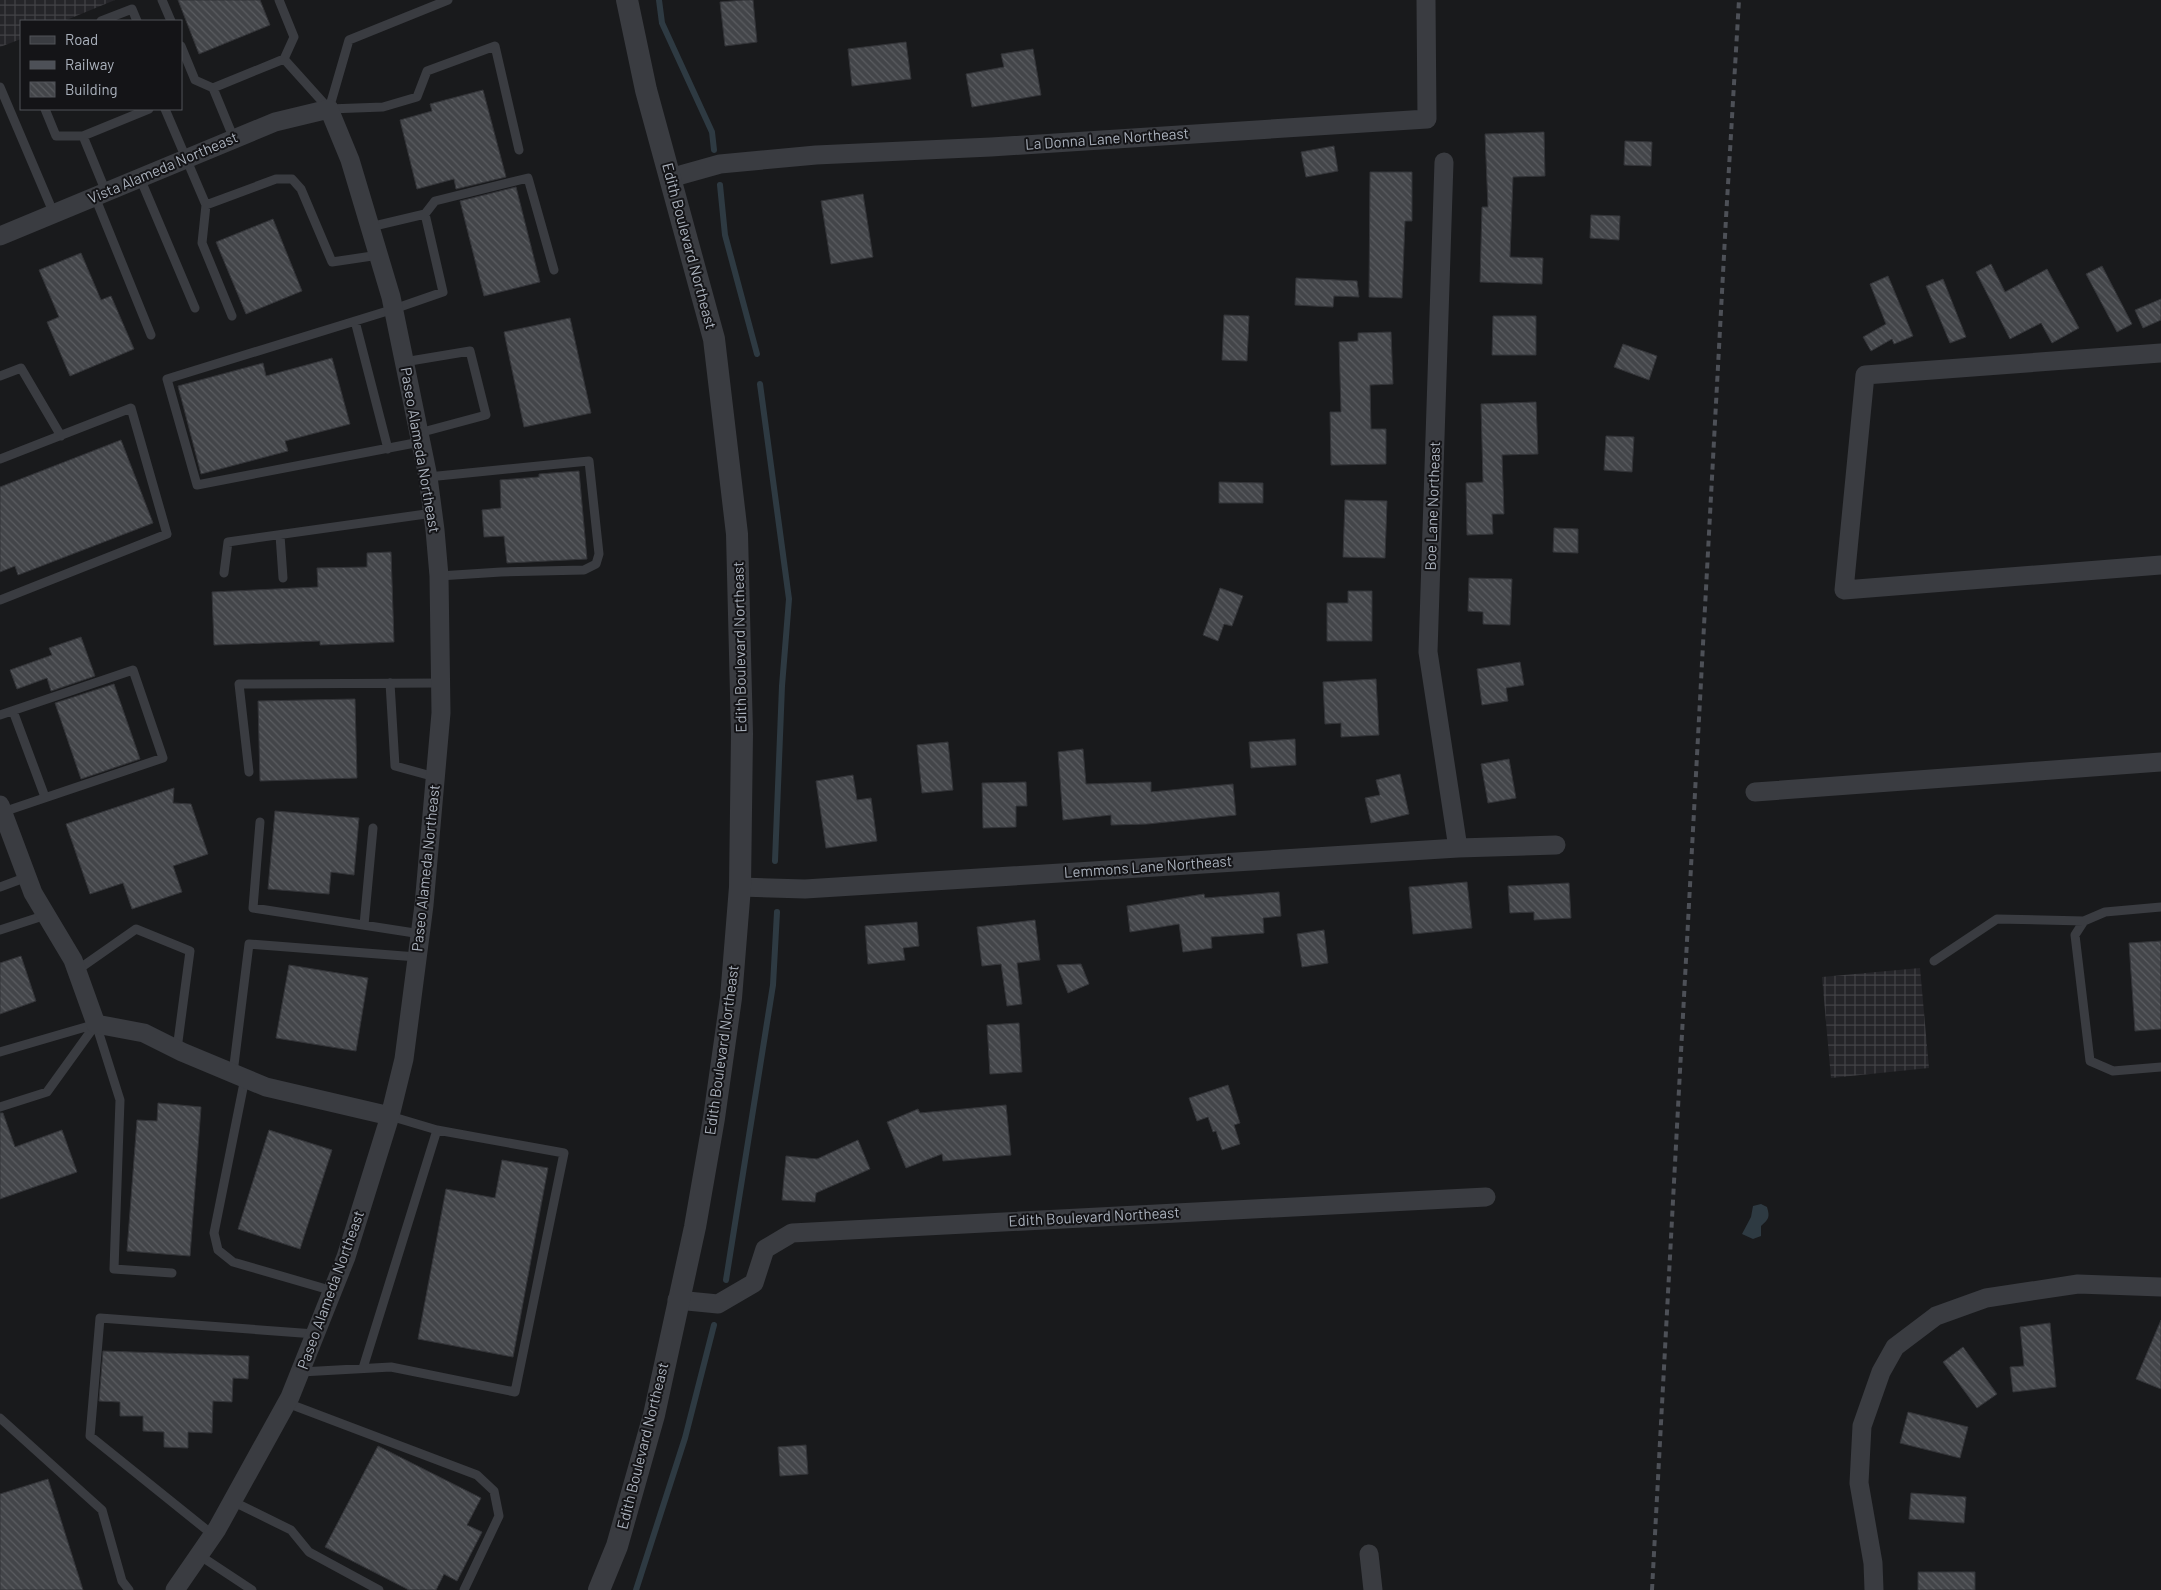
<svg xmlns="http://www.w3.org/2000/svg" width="2161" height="1590" font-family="Barlow,sans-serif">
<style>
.industrial{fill:url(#industrial-grid)}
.water{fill:#2e3a42}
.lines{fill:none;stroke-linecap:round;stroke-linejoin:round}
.stream{stroke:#2e3a42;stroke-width:6}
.building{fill:url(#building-back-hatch);stroke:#333438}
.service{stroke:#3a3c41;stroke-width:9}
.minor{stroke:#3a3c41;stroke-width:19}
.tertiary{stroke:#3a3c41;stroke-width:22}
.rail{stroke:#4d5057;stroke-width:4;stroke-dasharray:6 5;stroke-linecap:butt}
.labels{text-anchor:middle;stroke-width:4;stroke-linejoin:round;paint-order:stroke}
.street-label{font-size:15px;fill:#abb2bd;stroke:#141417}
</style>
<defs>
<pattern id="industrial-grid" width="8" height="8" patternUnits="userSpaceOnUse" patternTransform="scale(1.25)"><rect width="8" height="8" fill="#252529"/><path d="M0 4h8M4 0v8" fill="none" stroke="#424246"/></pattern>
<pattern id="building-back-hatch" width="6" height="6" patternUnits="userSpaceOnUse" patternTransform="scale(1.25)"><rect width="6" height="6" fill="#434549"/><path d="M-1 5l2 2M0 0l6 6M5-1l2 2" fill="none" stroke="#5b5d61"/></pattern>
</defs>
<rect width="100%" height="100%" fill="#191a1c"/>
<path class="industrial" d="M0,0h115l-51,21h-43v18l-21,8z
M1920,968l9,100 -98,10 -9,-101z"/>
<path class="water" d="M1761,1204l6,3c3,10 2,12 -6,19v10l-8,3 -11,-5 9,-17 2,-11z"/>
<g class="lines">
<path class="stream" d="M659,0l3,23 50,109 2,18
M720,185l5,50 32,119
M760,384l29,215 -7,87 -7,175
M726,1280l47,-295 4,-73
M636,1590l49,-152 29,-113"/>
</g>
<path class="building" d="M178,0h82l10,25 -71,29z
M744,0h9l4,42 -32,4 -5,-44z
M906,42l5,37 -59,7 -4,-37z
M1033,49l8,46 -69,12 -6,-33 38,-7 -3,-13z
M483,90l23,87 -50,12 -2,-10 -37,10 -17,-69 32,-9 -2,-7z
M1544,132l1,44 -32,1 -3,80 33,1 -1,26 -62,-2 2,-75h6l-3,-73z
M1625,141l27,1 -1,24 -27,-1z
M1334,146l4,25 -32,6 -5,-25z
M1370,172h42v49h-7l-3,77 -33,-1z
M516,187l24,95 -56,14 -24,-95z
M863,194l10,63 -42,7 -10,-63z
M1591,215l29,1 -1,24 -29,-2z
M273,219l29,72 -56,23 -30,-72z
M81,253l20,47 10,-4 23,53 -64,27 -23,-54 12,-5 -20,-47z
M1991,264l14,28 42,-23 32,59 -27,15 -11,-20 -31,16 -34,-67z
M2102,266l30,58 -15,8 -31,-58z
M1888,276l25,60 -19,8 -2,-5 -21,12 -8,-14 23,-13 -16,-40z
M1296,278l61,3 2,16 -25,-1 -1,11 -38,-2z
M1943,279l23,58 -16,6 -24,-57z
M2161,299v21l-18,8 -8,-18z
M1224,315l25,1 -2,45 -25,-1z
M1493,316h43v39h-44z
M570,318l21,95 -67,14 -20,-95z
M1391,332l2,52 -23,1 1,44h15v35l-55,1 -1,-53h11l-2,-70 19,-1v-8z
M1623,344l34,12 -8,24 -35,-13z
M332,358l18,66 -65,17 3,10 -87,23 -23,-88 85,-23 3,13z
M1536,402l2,52 -36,1 2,59h-12l1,20 -26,1 -1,-52 17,-1 -2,-78z
M1606,436l28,1 -2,35 -28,-2z
M121,440l32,83 -135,52 -3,-9 -15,6v-85z
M579,471l8,88 -80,4 -3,-27 -20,1 -2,-27 19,-2 -1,-28 39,-3v-3z
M1219,482l44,1v20h-44z
M1345,500l42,1 -2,57 -42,-1z
M1554,528l24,1v24l-25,-1z
M391,552l3,90 -74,3v-4l-106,4 -2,-53 106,-5 -1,-19 50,-1v-14z
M1469,578l43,1 -2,46 -27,-1v-12l-15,-1z
M1220,588l23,8 -11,30 -8,-2 -6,17 -15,-6z
M1348,591h24v50h-45v-38h21z
M81,637l14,39 -44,15 -4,-13 -30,11 -7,-19 42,-15 -3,-7z
M1520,662l4,23 -18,3 2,13 -26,4 -5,-36z
M1376,679l3,56 -38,2v-14l-16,1 -2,-42z
M114,684l26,75 -59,20 -26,-76z
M355,699l2,79 -97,3 -2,-80z
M1295,739l1,26 -45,3 -2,-26z
M948,742l5,48 -31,3 -5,-48z
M1083,749l3,35 65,-2v10l82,-8 3,31 -89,9 -36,1v-10l-48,5 -5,-68z
M1509,759l7,39 -28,5 -7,-39z
M1400,774l9,40 -38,9 -6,-25 15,-3 -4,-15z
M853,775l4,25 14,-2 6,43 -51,7 -10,-67z
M1026,782l1,24h-11v21l-33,1 -1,-45z
M174,788l-1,15 18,1 17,50 -35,12 9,26 -50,17 -9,-26 -33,11 -24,-70z
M275,811l84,7 -5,57 -23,-3 -2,22 -61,-5z
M1467,882l5,46 -59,6 -4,-47z
M1569,883l2,35 -37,2v-8l-24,1 -2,-27z
M1279,892l2,24 -18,2 1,15 -53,4 1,11 -29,4 -4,-28 -49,8 -3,-26 77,-12 1,4z
M1035,920l5,40 -23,3 5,41 -15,2 -6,-42 -19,2 -5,-39z
M917,922l2,24 -16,2 2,12 -37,4 -3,-38z
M1324,930l4,33 -26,4 -5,-33z
M2161,941v88l-26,2 -6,-88z
M21,956l15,45 -36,13v-51z
M1081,964l8,20 -21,9 -11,-28z
M289,965l79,13 -12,73 -80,-13z
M1019,1023l3,49 -32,2 -3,-49z
M1228,1085l12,38 -6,2 6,19 -18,6 -6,-19 -3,1 -5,-15 -11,4 -8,-23z
M158,1103l43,4 -11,149 -63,-5 10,-131 20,1z
M1006,1105l5,50 -68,6 -1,-7 -36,14 -19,-46 31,-13 2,4z
M0,1113h3l12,34 47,-17 15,42 -77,27z
M269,1130l63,20 -32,99 -62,-20z
M858,1140l12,29 -54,24 -1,9 -33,-2 4,-44 31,3z
M502,1160l46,8 -35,189 -95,-18 28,-150 49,9z
M2161,1320v69l-25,-10z
M2050,1323l6,64 -43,5 -3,-25 14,-1 -4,-39z
M1963,1347l34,47 -20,14 -34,-46z
M103,1351l146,5 -1,23 -15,-1 -1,24 -19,-1 -1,32 -24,-1v16l-24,-1v-15l-21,-1v-15h-23v-14l-21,-1z
M1908,1412l60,15 -8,31 -60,-15z
M806,1445l2,29 -28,2 -2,-29z
M378,1446l103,52 -14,27 15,7 -25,49 -13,-7 -8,16h-27l-84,-43z
M48,1479l35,111h-83v-96z
M1911,1493l55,4 -2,26 -55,-4z
M1918,1572h57v18h-57z"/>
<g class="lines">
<path class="service" d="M162,0l9,21
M279,0l15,37 -10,22
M101,21l31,-12 5,12
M181,46l14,34 18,8
M0,87l54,127
M45,109l11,27h27
M165,109l41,96 70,-26h16l9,10 31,73 47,-7
M329,109l54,-2 34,-10 10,-26 68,-25 24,104
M329,109l20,-69 99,-40
M234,139l-21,-51 71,-29 45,50
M140,178l55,130
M106,192l-23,-56 66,-27
M95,197l56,138
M206,205l-4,38 30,73
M370,227l55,-13 10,-13 93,-23 26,92
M355,321l33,128
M404,362l66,-11 16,64 -67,18
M0,376l21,-8 40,68
M420,442l-223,43 -30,-106 227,-70 49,-17 -18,-78
M0,459l131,-51 36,126 -167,66
M428,477l161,-16 10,93 -3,10 -12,6 -83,2 -62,4
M280,535l3,43
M224,573l4,-31 205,-29
M390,683l5,83 40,11
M13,711l32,86
M0,715l133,-45 30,88 -160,54
M249,772l-10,-88 201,-1
M260,822l-7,86 168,26
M0,887l27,-10
M2161,907l-56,5 -21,9 -9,14 15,126 23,10 48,-4
M364,925l9,-97
M0,930l46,-15
M1934,961l63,-42 87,2
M76,971l60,-42 54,22 -13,98
M96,1024l24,76 -6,169 58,4
M0,1052l96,-28
M233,1073l16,-129 168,13
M245,1078l-31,155 4,17 15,12 100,29
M0,1107l47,-15 49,-68
M363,1368l74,-238
M301,1372l90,-5 124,25 49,-239 -127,-23 -47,-14
M287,1403l190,72 17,16 5,25 -35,74
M0,1418l102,92 20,71 7,9
M232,1501l59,29 18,22 70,38
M213,1535l-123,-99 10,-118 215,16
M199,1555l53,35"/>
<path class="minor" d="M1444,162l-16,490 30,196
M670,178l50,-14 96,-9 175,-8 436,-28 -1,-119
M0,236l275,-114 54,-13 21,51 41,137 37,180 7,53 4,46 2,137 -17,192 -20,154 -14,57 -44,141 -56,140 -73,132 -42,61
M2161,353l-296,22 -21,215 317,-25
M1755,792l406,-30
M0,805l33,88 40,67 23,64 48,9 38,19 84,35 124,29
M740,887l65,2 653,-41 98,-3
M677,1300l41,4 36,-21 11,-34 27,-16 694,-36
M1369,1554l4,36
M1874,1590l-1,-27 -14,-80 3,-57 19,-54 14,-25 41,-31 50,-18 92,-14 83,3"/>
<path class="tertiary" d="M599,1590l18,-44 37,-131 41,-188 19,-109 17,-120 9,-111 2,-153 -5,-200 -23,-195 -68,-249 -19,-90"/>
<path class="rail" d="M1652,1590l74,-1372 13,-218"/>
</g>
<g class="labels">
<g class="street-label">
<text transform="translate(1107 139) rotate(-4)" y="5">La Donna Lane Northeast</text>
<text transform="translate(163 168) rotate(-23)" y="5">Vista Alameda Northeast</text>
<text transform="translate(689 246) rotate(75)" y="5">Edith Boulevard Northeast</text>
<text transform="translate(420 450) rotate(80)" y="5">Paseo Alameda Northeast</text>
<text transform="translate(1433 506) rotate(-88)" y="5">Boe Lane Northeast</text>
<text transform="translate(740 647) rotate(-91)" y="5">Edith Boulevard Northeast</text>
<text transform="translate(1148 867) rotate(-4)" y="5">Lemmons Lane Northeast</text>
<text transform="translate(426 868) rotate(-84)" y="5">Paseo Alameda Northeast</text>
<text transform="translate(722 1050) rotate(-82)" y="5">Edith Boulevard Northeast</text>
<text transform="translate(1094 1217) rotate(-3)" y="5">Edith Boulevard Northeast</text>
<text transform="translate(331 1290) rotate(-70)" y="5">Paseo Alameda Northeast</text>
<text transform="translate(643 1446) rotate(-76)" y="5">Edith Boulevard Northeast</text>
</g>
</g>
<rect x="20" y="20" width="162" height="90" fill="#141417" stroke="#505359"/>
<rect x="30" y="36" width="25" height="8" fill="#3a3c41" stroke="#505359"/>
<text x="65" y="45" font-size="15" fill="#abb2bd">Road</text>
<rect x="30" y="61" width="25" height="8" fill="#4d5057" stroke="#505359"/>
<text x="65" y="70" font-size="15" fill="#abb2bd">Railway</text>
<rect x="30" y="82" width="25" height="15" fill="url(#building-back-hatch)" stroke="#505359"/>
<text x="65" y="95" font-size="15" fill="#abb2bd">Building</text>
</svg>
